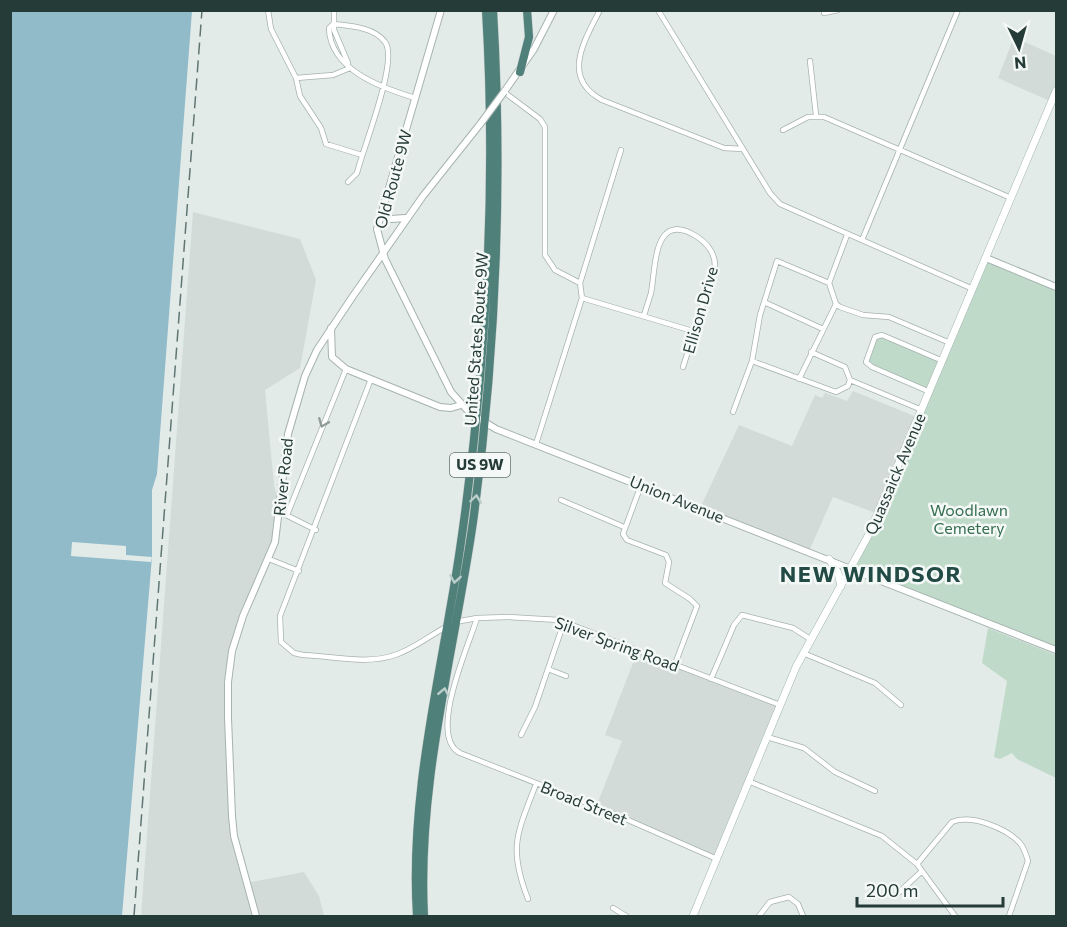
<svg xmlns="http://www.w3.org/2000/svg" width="1067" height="927" font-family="Commissioner,sans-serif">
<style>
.built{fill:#d2dbd8}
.green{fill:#bfdac9}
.water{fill:#92bbca}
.pier{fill:#e3ebe9}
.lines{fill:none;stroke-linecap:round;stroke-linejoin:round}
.minor-casing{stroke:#a6b3b0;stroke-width:6}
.tertiary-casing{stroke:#a6b3b0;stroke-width:8}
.secondary-casing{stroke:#a3b6b1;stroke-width:8}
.trunk-casing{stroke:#c2c8c7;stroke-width:9}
.minor{stroke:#fff;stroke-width:4.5}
.tertiary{stroke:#fff;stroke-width:6}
.secondary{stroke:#fff;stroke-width:7}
.trunk{stroke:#50807a;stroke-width:8}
.rail{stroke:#607673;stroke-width:1.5;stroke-dasharray:12 6;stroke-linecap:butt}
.tertiary-bridge-casing{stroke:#a6b3b0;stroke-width:8;stroke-linecap:butt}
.tertiary-bridge{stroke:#fff;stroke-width:6}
.oneway{stroke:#929d9b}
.oneway2{stroke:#bbcecb}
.labels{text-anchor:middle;stroke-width:5;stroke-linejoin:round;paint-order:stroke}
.shield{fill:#f4f8f6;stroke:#637470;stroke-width:1.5}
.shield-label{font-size:15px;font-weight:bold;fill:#253b37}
.street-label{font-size:16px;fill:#253b37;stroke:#f4f8f6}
.park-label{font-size:16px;fill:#346d50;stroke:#f4f8f6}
.district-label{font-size:22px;font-weight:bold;letter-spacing:1.5px;fill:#234b46;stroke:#f4f8f6}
</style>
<rect width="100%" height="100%" fill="#e3ebe9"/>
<path class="built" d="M1014,37l42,19v35l-4,11 -54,-24z
M193,212l107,27 16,41 -16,88 -35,22 9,95 6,27 -11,47 -37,92 -4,31 6,149 12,52 58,-11 15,24 5,20h-183z
M853,391l66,27 -41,96 -45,-17 -24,54 -109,-43 39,-83 53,21 23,-51 7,3 3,-5 22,8z
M638,650l142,55 -63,154 -121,-52 26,-66 -17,-6z"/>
<path class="green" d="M986,258l70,29v364l-204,-83 78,-176 -63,-28 10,-29 66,26z
M988,628l68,27v123l-39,-19 -5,-6 -12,6 -6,-2 13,-76 -25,-18z"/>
<path class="water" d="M10,11h182l-35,463 -5,16v67l-30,359h-111z"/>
<path class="pier" d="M72,542l54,4v9l26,2 -1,5 -80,-6z"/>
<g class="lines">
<g class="minor-casing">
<path id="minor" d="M268,10l3,19 25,49 4,18 21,32 5,16 36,11
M334,10v20l14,33
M600,10c-16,31 -39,68 2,90l122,48 19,1
M658,10l112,183 10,11 193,85
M824,13l14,-3
M333,24c17,2 41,3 52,18 14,18 -22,106 -28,131l-9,9
M333,24l-4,4c1,42 53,60 86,70
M810,61l6,54
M296,78l37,-3 17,-7
M504,92l36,27 5,8v128l10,15 25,13
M783,130l25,-13h16l187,81
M862,240l96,-230
M829,283l18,-48
M582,298l114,34
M764,302l59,27
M644,316c2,-8 5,-16 7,-23 5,-26 2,-83 45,-57 11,7 19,17 19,30l-32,101
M811,352l34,15 5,13
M752,361l84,31 12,-6 2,-6
M371,379l-91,237 1,26 13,11 9,2c30,1 63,10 92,0 19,-6 35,-20 53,-29
M799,379l37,-75
M850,380l72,30
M930,392l-58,-25 -6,-5 9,-25 7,-2 61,26
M733,412l19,-51 8,-46 17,-54 52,22 7,21 4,3 23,8 26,2 61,26
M536,444l46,-146 -2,-15 41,-133
M641,485l-18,49 4,6 39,15 3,7 -4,21 25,16 7,7 -22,58
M561,500l63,27
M280,512l36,18
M287,515l59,-146
M269,559l30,12
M477,618c-8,27 -50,118 -17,135l152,60 105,46
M455,622l22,-4 31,-1 51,3 221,85
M803,653l72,30 26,22
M548,669l18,7
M711,679l23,-54 8,-10 51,13 17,11
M521,735l14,-28 29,-85
M767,737l37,11 31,24 40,19
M748,781l134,55 35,28 38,52
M917,864l35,-42c19,-8 54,6 68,21 4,5 6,11 8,18l-19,55
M896,895l25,-23
M528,899c-20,-52 -11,-65 8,-115
M613,908l13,8
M759,916l11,-14 19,-5 9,7 5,12"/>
</g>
<g class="tertiary-casing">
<path id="tertiary" d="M441,10l-64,219 8,30 66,133 19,21 26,16 560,221
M504,92l30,-43 20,-39
M383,205l3,10 5,4 14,-1
M986,258l70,29
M331,328l1,29 14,12 94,38 11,1 10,-3
M256,916l-22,-80 -2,-20 -4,-98v-36l4,-31 11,-35 32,-74 13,-108 17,-58 12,-26 36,-54 70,-100 58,-73"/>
</g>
<g class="secondary-casing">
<path id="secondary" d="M829,559l9,14 3,13
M693,916l103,-249 72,-131 188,-445"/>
</g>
<g class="trunk-casing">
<path id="trunk" d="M520,72l9,-35 -2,-27
M417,916c-8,-124 25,-244 43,-367 26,-178 37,-358 26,-539
M424,916c-7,-133 30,-262 49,-394 23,-169 30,-341 20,-512"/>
</g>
<use href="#minor" class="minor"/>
<use href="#tertiary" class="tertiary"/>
<use href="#secondary" class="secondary"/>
<use href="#trunk" class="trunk"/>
<path class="rail" d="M134,916l68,-906"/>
<g class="tertiary-bridge-casing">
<path id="tertiary-bridge" d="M481,123l23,-31"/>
</g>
<use href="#tertiary-bridge" class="tertiary-bridge"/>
</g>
<defs><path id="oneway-chevron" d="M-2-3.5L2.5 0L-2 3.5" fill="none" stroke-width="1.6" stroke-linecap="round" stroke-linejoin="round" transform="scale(1.5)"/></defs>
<use class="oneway" href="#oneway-chevron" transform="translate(323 423) rotate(112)"/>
<g class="oneway2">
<use href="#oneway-chevron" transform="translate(476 499) rotate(-82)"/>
<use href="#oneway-chevron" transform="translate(455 579) rotate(99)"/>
<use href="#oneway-chevron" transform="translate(444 692) rotate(-79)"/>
</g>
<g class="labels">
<rect class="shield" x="450" y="453" width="60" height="24" rx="4.5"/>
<g class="shield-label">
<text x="480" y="470">US 9W</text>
</g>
<g class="street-label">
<text transform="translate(393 179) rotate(-75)" y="6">Old Route 9W</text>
<text transform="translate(700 310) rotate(-74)" y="6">Ellison Drive</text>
<text transform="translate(476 339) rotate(-86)" y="6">United States Route 9W</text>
<text transform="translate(895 474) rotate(-67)" y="6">Quassaick Avenue</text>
<text transform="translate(283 477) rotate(-84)" y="6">River Road</text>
<text transform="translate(677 499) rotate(22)" y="6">Union Avenue</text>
<text transform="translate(617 644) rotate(20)" y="6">Silver Spring Road</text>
<text transform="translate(584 803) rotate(22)" y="6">Broad Street</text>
</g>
<g class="park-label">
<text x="969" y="516">Woodlawn<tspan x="969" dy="18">Cemetery</tspan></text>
</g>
<g class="district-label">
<text x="871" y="582">NEW WINDSOR</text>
</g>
</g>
<rect width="1067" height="927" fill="none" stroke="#253b37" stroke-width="24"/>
<g transform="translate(1019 48) rotate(175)" stroke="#f4f8f6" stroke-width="4.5" paint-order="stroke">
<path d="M0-4.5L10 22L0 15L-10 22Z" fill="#253b37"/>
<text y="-9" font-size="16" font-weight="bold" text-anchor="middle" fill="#253b37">N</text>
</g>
<path d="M857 897v9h146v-9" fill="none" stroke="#253b37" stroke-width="3"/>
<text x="866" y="897" font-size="18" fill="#253b37" stroke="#f4f8f6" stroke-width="4.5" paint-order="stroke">200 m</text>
</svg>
